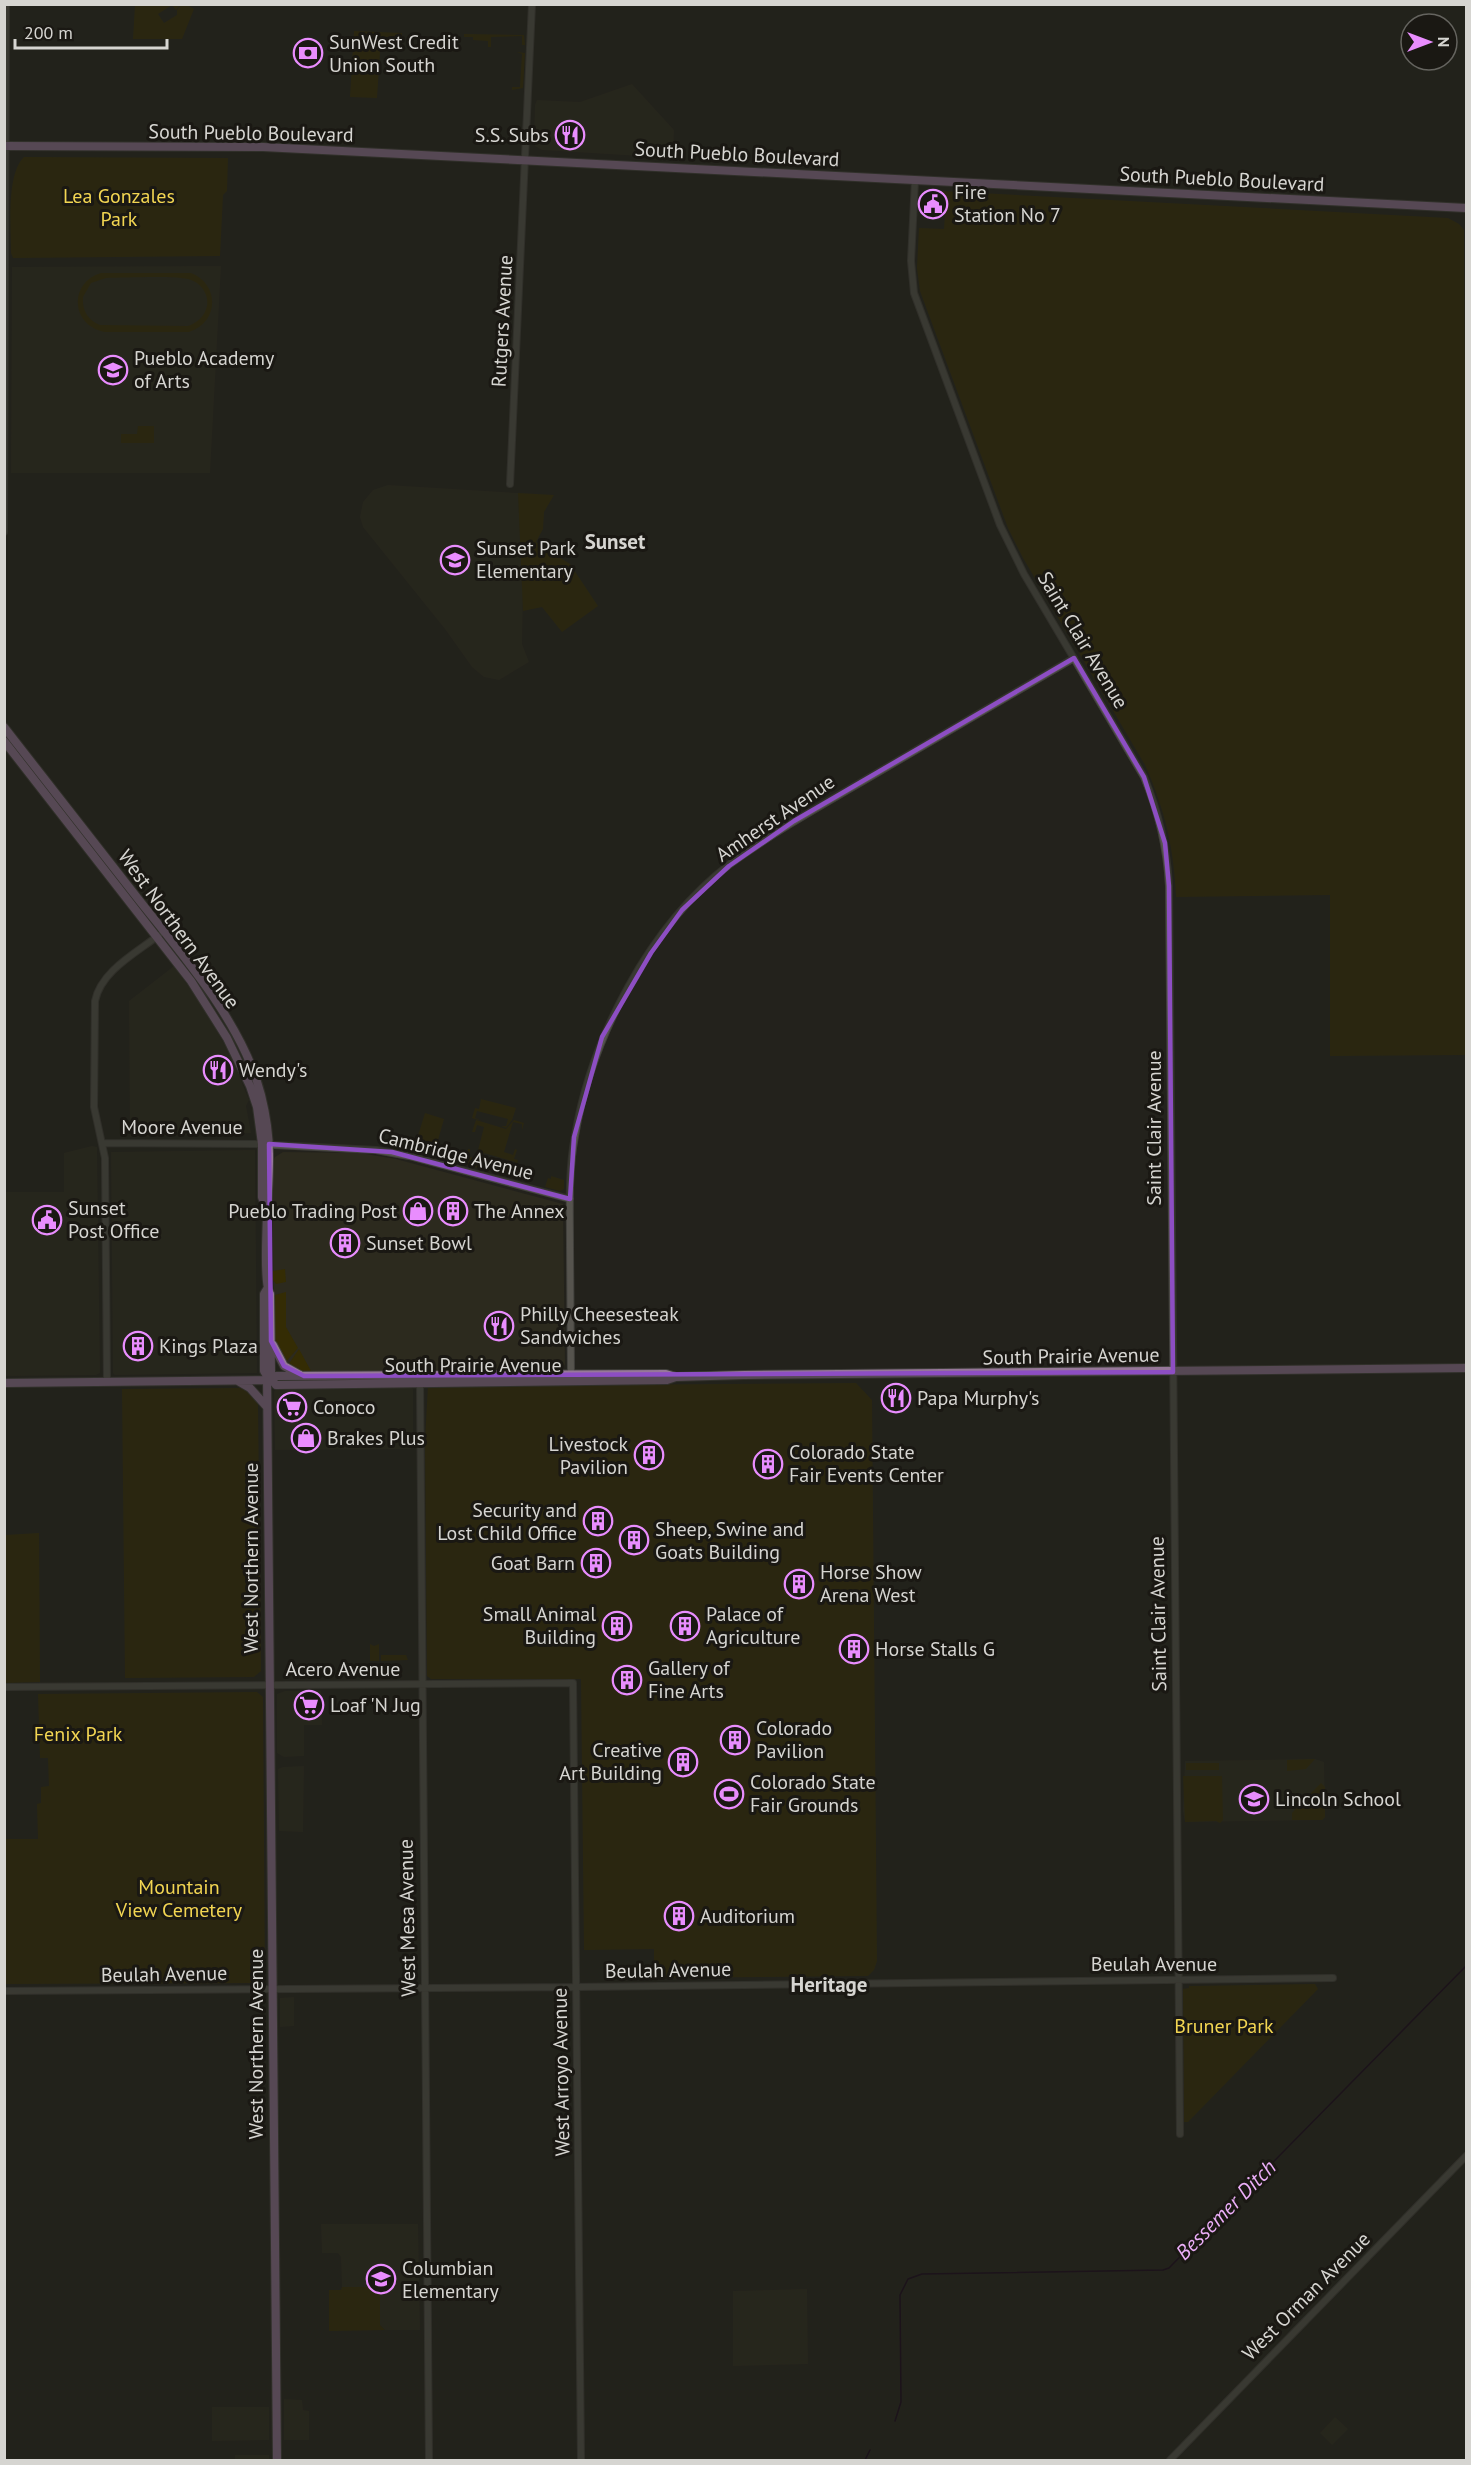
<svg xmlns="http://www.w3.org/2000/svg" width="1471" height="2465" font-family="'PT Sans',sans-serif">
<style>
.built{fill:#2c2a1e}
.green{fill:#342c04;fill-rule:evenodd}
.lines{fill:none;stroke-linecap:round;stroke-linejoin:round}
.stream{stroke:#14001a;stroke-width:1.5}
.minor-casing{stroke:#41403c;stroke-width:8}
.major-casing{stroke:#41403c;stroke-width:10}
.minor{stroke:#56544e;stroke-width:6}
.major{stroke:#967799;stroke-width:8}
.marked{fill:none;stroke:#8d4ec3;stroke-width:4.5;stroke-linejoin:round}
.labels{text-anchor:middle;stroke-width:6;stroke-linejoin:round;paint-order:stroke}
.poi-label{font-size:20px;fill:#d6d5d1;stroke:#1a1813;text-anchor:start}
.street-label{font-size:20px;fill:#d6d5d1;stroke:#1a1813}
.park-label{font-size:20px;fill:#f2d552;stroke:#1a1813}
.neighbourhood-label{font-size:21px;font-weight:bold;fill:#d6d5d1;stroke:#1a1813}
.water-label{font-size:21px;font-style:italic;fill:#ecaff9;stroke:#1a1813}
</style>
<rect width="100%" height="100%" fill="#23221c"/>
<path class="built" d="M632,84l42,46 -1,28 -131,-8 -7,-4 -1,-6 1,-35 2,-5 43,2z
M221,266l-11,207h-199l1,-206z
M388,485l130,8 5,99 -1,52 7,18 -30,18 -15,-3 -12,-10 -27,-38 -82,-102 -3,-10 3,-15 10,-12z
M174,966l30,43 27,47 18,44 -3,6 5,27 -121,4 -1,-136z
M92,1146l5,1v4l3,222 -4,2 -91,1v-184h59v-39z
M255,1150l2,223 -142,2 -2,-2 -2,-221z
M283,1152l77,1 36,6 167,45 2,160 -2,4 -252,4 -16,-3 -11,-7 -10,-26 -2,-174 3,-5z
M410,1387l3,2v54l-2,6 -136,1 -1,-58 2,-3z
M285,1691h36l1,34h-18v31l-20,1 -7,-4v-59z
M1315,1759l9,3 1,55 -3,3 -137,2 -2,-11 2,-50z
M304,1766l-1,66 -24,-1 -1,-62 5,-2z
M294,1997v29l-14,1v-29z
M321,2224h97l2,106h-35l-5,-5v-38h-38l-1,-30 -3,-4h-16z
M807,2289l1,75 -75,2v-75z
M284,2399l18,1 1,10 6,1v29h-25z
M212,2407h57v33l-57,1z
M1335,2417l13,12 -16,16 -12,-12z
M235,2455h34v5h-34z"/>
<path class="green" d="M135,5h45l-4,5 -4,-5 -14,9 6,9 13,-8v-5l4,-5h6l7,4 -12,30h-49z
M354,31l48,2v4h-21l-4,61 -27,-1z
M464,34l60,1 1,10h-3v-9l-31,1v10h-3v-6l-15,-1v-3h-9z
M517,52l8,1 -2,35 -11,2v-3h8l2,-33z
M24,157l204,1 -1,33 -4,4 -3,61 -207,2 -2,-5c0,-25 -5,-79 13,-96z
M942,191l506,27 11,6 5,6 2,305v520l-136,1v-161l-154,2c-2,-49 -11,-87 -31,-132l-122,-207 -15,-30 -88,-237 -3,-23 2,-40 25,1 1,-15 -6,-1v-17z
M101,273h90c29,11 28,50 -2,59h-84c-34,-6 -37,-49 -4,-59zM106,278c18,0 72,-3 85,2 11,4 18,15 16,26 -2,10 -10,17 -19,20l-88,-1c-12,-5 -18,-14 -17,-28l8,-14z
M138,426h16v17h-33v-9h16z
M518,493l36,2 -10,17 -1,17 -7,13 34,22 28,42 -36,26 -20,-25 -19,4z
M481,1099l35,9 -4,12 -6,8 -5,-2h5l2,-7 -31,-8 -2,7 7,3 -10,-3 3,-10 4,1z
M425,1113l19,6 -8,28 -20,-5z
M476,1120l30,9 8,-9 10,3 -2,7v-6l-9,-2 -9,30 9,3 2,-6 2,1 -3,9 4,1 -5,18 -10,-3 3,-8 7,2 2,-7 -31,-9 -2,7 7,3 -2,7 -24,-6 5,-15h2l-1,8 7,1 8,-31 -7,-2 -2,7h-3z
M551,1176l13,4v9l-4,2 -15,-4 3,-9 3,1z
M285,1269l1,13 -10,2 -3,-4v-9z
M286,1292v35l12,21 -13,15 -10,-19 -2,-45 2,-4z
M299,1349l12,22 50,2h-55l-18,-8z
M856,1383l16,17 5,561 -3,9 -6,6 -214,2v-29l-70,1 -3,-271h-150l-4,-3 -2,-236 3,-54z
M240,1388l9,2 9,15 3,266 -7,6 -129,1 -3,-289z
M39,1533l1,149 -35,1v-148z
M370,1644l4,2 5,-2v17h-9z
M381,1655h25l2,5 -27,1z
M257,1692l6,5 2,286 -260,1v-145h33l-1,-35 4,-1v-16l8,-1 -1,-28h-8l-2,-64z
M1315,1759l-9,10 -19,2v-11z
M1186,1763h33v7h-33z
M1183,1776h39l1,44 -3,3 -4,-2 -31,1z
M1321,1783l4,4v30l-3,3h-30v-7l8,-9 4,3 7,-8 -2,-4z
M1315,1984l3,5 -130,133h-4l-1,-133 6,-1v-2z
M342,2287h38v38l5,5 -56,1v-41h12z"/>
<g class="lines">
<path class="stream" d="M895,2421l6,-19 -1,-107 8,-16 14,-5 241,-4 6,-2 297,-302
M865,2460l5,-10"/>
<g class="minor-casing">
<path id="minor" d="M915,180l-4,81 3,32 86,232 24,49 120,203c15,36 23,70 25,109l11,1248
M510,484l22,-480
M4,532l2,-528
M102,1143l152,1 122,6 33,6 161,43
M571,1377c0,-43 -1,-87 -1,-130 0,-37 -2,-75 5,-111 16,-98 75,-211 155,-272 48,-35 101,-64 152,-94 64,-38 128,-75 192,-112
M420,1381l9,1079
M107,1382l-2,-224 -11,-51 1,-106c6,-30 41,-48 64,-66
M4,1687l569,-4 8,777
M4,1991l573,-4 756,-9
M1170,2460l296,-304"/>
</g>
<g class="major-casing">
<path id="major" d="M4,146l259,1 1203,61
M4,727c45,58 90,115 135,173 45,57 104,124 122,195 5,20 8,39 8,59 1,23 -8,128 1,140l1,78 -4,4
M4,741l187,240 36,57 23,48 7,21 5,37v53l4,13
M267,1289l-3,5v77l3,5 10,1084
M273,1345l11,21 16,9
M272,1380l4,5 391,-5 9,-3 68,-2 722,-7
M238,1381l12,7 17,19
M4,1383l268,-3 4,-4 390,-2 10,3"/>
</g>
<use href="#minor" class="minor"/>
<use href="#major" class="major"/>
</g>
<path d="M0 0H1471V2465H0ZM1074,658l70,119 21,66 4,43 4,486 -869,4 -20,-10 -13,-25 -2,-197 123,8 178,47 4,-62 28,-100 49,-84 31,-43 47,-44 65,-45z" fill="#23221c" fill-opacity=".55" fill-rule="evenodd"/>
<path class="marked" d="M1074,658l70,119 21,66 4,43 4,486 -869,4 -20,-10 -13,-25 -2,-197 123,8 178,47 4,-62 28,-100 49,-84 31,-43 47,-44 65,-45z"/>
<defs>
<g id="bank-ring" transform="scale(1.5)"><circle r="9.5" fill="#1a1813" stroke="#e98dfe" stroke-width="1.5"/><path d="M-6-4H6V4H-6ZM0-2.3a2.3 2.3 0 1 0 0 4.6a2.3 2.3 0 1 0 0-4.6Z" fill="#e98dfe"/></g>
<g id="restaurant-ring" transform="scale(1.5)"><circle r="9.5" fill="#1a1813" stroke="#e98dfe" stroke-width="1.5"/><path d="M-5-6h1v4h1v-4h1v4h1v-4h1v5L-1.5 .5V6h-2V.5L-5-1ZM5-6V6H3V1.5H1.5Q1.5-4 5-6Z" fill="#e98dfe"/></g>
<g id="civic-ring" transform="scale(1.5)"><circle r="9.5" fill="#1a1813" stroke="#e98dfe" stroke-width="1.5"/><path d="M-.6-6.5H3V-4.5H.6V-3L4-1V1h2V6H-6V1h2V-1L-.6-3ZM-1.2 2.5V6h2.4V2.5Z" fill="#e98dfe"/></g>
<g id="school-ring" transform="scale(1.5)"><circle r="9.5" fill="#1a1813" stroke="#e98dfe" stroke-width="1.5"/><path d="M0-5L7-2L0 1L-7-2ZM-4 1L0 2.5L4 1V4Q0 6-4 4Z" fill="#e98dfe"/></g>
<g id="shop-ring" transform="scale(1.5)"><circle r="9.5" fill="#1a1813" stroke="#e98dfe" stroke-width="1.5"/><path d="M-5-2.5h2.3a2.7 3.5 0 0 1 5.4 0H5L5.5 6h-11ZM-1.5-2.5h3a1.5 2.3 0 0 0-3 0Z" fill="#e98dfe"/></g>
<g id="building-ring" transform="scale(1.5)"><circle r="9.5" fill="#1a1813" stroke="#e98dfe" stroke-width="1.5"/><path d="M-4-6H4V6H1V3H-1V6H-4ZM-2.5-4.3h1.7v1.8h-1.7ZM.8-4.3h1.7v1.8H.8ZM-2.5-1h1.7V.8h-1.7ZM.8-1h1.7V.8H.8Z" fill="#e98dfe"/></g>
<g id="supermarket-ring" transform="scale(1.5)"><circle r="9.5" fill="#1a1813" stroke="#e98dfe" stroke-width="1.5"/><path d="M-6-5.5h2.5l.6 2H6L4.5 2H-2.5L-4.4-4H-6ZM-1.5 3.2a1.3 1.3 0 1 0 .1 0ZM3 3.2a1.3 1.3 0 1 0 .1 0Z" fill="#e98dfe"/></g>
<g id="stadium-ring" transform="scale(1.5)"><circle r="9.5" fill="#1a1813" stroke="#e98dfe" stroke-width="1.5"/><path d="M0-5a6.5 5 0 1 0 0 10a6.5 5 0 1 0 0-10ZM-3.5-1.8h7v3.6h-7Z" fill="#e98dfe"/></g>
</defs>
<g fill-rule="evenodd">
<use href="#bank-ring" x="308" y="53"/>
<use href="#restaurant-ring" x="570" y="135"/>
<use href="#civic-ring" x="933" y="204"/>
<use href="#school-ring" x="113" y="370"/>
<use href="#school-ring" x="455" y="560"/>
<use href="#restaurant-ring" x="218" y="1070"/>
<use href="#shop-ring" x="418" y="1211"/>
<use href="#building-ring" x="453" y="1211"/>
<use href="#civic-ring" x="47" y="1220"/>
<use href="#building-ring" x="345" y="1243"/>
<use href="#restaurant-ring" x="499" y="1326"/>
<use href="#building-ring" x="138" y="1346"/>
<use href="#restaurant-ring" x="896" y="1398"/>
<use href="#supermarket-ring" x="292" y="1407"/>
<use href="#shop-ring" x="306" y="1438"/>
<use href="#building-ring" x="649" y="1455"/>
<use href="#building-ring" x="768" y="1464"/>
<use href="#building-ring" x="598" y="1521"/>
<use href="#building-ring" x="634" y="1540"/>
<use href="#building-ring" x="596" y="1563"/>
<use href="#building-ring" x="799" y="1584"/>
<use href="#building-ring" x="617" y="1626"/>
<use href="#building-ring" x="685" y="1626"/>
<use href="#building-ring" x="854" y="1649"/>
<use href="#building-ring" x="627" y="1680"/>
<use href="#supermarket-ring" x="309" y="1705"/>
<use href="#building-ring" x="735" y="1740"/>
<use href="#building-ring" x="683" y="1762"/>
<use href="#stadium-ring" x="729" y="1794"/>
<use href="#school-ring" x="1254" y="1799"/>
<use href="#building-ring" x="679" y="1916"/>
<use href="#school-ring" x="381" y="2279"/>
</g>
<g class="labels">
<g class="poi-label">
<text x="329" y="49">SunWest Credit<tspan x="329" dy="23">Union South</tspan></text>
<text x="549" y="142" text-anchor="end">S.S. Subs</text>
<text x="954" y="199">Fire<tspan x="954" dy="23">Station No 7</tspan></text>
<text x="134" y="365">Pueblo Academy<tspan x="134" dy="23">of Arts</tspan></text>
<text x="476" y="555">Sunset Park<tspan x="476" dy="23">Elementary</tspan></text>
<text x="239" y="1077">Wendy's</text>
<text x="68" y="1215">Sunset<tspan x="68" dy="23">Post Office</tspan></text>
<text x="397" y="1218" text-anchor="end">Pueblo Trading Post</text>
<text x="474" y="1218">The Annex</text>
<text x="366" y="1250">Sunset Bowl</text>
<text x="520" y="1321">Philly Cheesesteak<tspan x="520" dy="23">Sandwiches</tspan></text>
<text x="159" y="1353">Kings Plaza</text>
<text x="917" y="1405">Papa Murphy's</text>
<text x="313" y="1414">Conoco</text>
<text x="327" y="1445">Brakes Plus</text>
<text x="628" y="1451" text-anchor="end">Livestock<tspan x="628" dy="23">Pavilion</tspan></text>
<text x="789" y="1459">Colorado State<tspan x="789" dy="23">Fair Events Center</tspan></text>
<text x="577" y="1517" text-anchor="end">Security and<tspan x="577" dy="23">Lost Child Office</tspan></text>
<text x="655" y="1536">Sheep, Swine and<tspan x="655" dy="23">Goats Building</tspan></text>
<text x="575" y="1570" text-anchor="end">Goat Barn</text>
<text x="820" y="1579">Horse Show<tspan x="820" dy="23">Arena West</tspan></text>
<text x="596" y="1621" text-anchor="end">Small Animal<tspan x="596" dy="23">Building</tspan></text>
<text x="706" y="1621">Palace of<tspan x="706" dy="23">Agriculture</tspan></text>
<text x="875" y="1656">Horse Stalls G</text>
<text x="648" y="1675">Gallery of<tspan x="648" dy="23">Fine Arts</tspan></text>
<text x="330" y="1712">Loaf 'N Jug</text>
<text x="756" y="1735">Colorado<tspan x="756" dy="23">Pavilion</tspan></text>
<text x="662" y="1757" text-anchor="end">Creative<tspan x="662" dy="23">Art Building</tspan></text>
<text x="750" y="1789">Colorado State<tspan x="750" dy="23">Fair Grounds</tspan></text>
<text x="1275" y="1806">Lincoln School</text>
<text x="700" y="1923">Auditorium</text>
<text x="402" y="2275">Columbian<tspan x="402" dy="23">Elementary</tspan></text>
</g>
<g class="street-label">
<text transform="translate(251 133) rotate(1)" y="7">South Pueblo Boulevard</text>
<text transform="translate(737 154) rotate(3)" y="7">South Pueblo Boulevard</text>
<text transform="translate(1222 179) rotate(3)" y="7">South Pueblo Boulevard</text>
<text transform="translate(502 321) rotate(-87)" y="7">Rutgers Avenue</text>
<text transform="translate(1083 640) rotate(59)" y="7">Saint Clair Avenue</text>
<text transform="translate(775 818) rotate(-34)" y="7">Amherst Avenue</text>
<text transform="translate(179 929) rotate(54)" y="7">West Northern Avenue</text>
<text x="182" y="1134">Moore Avenue</text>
<text transform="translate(1154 1128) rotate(-90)" y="7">Saint Clair Avenue</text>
<text transform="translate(456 1154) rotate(14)" y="7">Cambridge Avenue</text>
<text transform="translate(1071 1356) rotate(-1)" y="7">South Prairie Avenue</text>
<text x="473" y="1372">South Prairie Avenue</text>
<text transform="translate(251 1558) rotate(-90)" y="7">West Northern Avenue</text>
<text transform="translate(1158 1614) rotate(-91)" y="7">Saint Clair Avenue</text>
<text x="343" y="1676">Acero Avenue</text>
<text transform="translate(407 1918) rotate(-91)" y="7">West Mesa Avenue</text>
<text x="1154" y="1971">Beulah Avenue</text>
<text transform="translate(668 1970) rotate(-1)" y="7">Beulah Avenue</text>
<text transform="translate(164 1974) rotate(-1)" y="7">Beulah Avenue</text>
<text transform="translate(256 2044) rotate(-90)" y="7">West Northern Avenue</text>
<text transform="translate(561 2072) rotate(-91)" y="7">West Arroyo Avenue</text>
<text transform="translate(1306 2296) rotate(-45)" y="7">West Orman Avenue</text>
</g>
<g class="park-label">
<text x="119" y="203">Lea Gonzales<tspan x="119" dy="23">Park</tspan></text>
<text x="78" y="1741">Fenix Park</text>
<text x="179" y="1894">Mountain<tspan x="179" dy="23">View Cemetery</tspan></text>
<text x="1224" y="2033">Bruner Park</text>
</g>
<g class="neighbourhood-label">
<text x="615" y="549">Sunset</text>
<text x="829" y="1992">Heritage</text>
</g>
<g class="water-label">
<text transform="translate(1226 2210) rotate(-45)" y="7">Bessemer Ditch</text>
</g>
</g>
<rect width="1471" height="2465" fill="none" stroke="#d6d5d1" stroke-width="12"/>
<g transform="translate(1429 42) rotate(90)"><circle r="28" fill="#1a1813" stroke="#65645f" stroke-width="1.5"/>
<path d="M0-4.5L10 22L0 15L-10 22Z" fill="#e98dfe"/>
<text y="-9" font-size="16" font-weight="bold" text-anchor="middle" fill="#d6d5d1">N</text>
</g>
<path d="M15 39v9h152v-9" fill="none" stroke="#d6d5d1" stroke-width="3"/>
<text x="24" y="39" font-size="18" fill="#d6d5d1" stroke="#1a1813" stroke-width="4.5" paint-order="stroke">200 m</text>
</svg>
